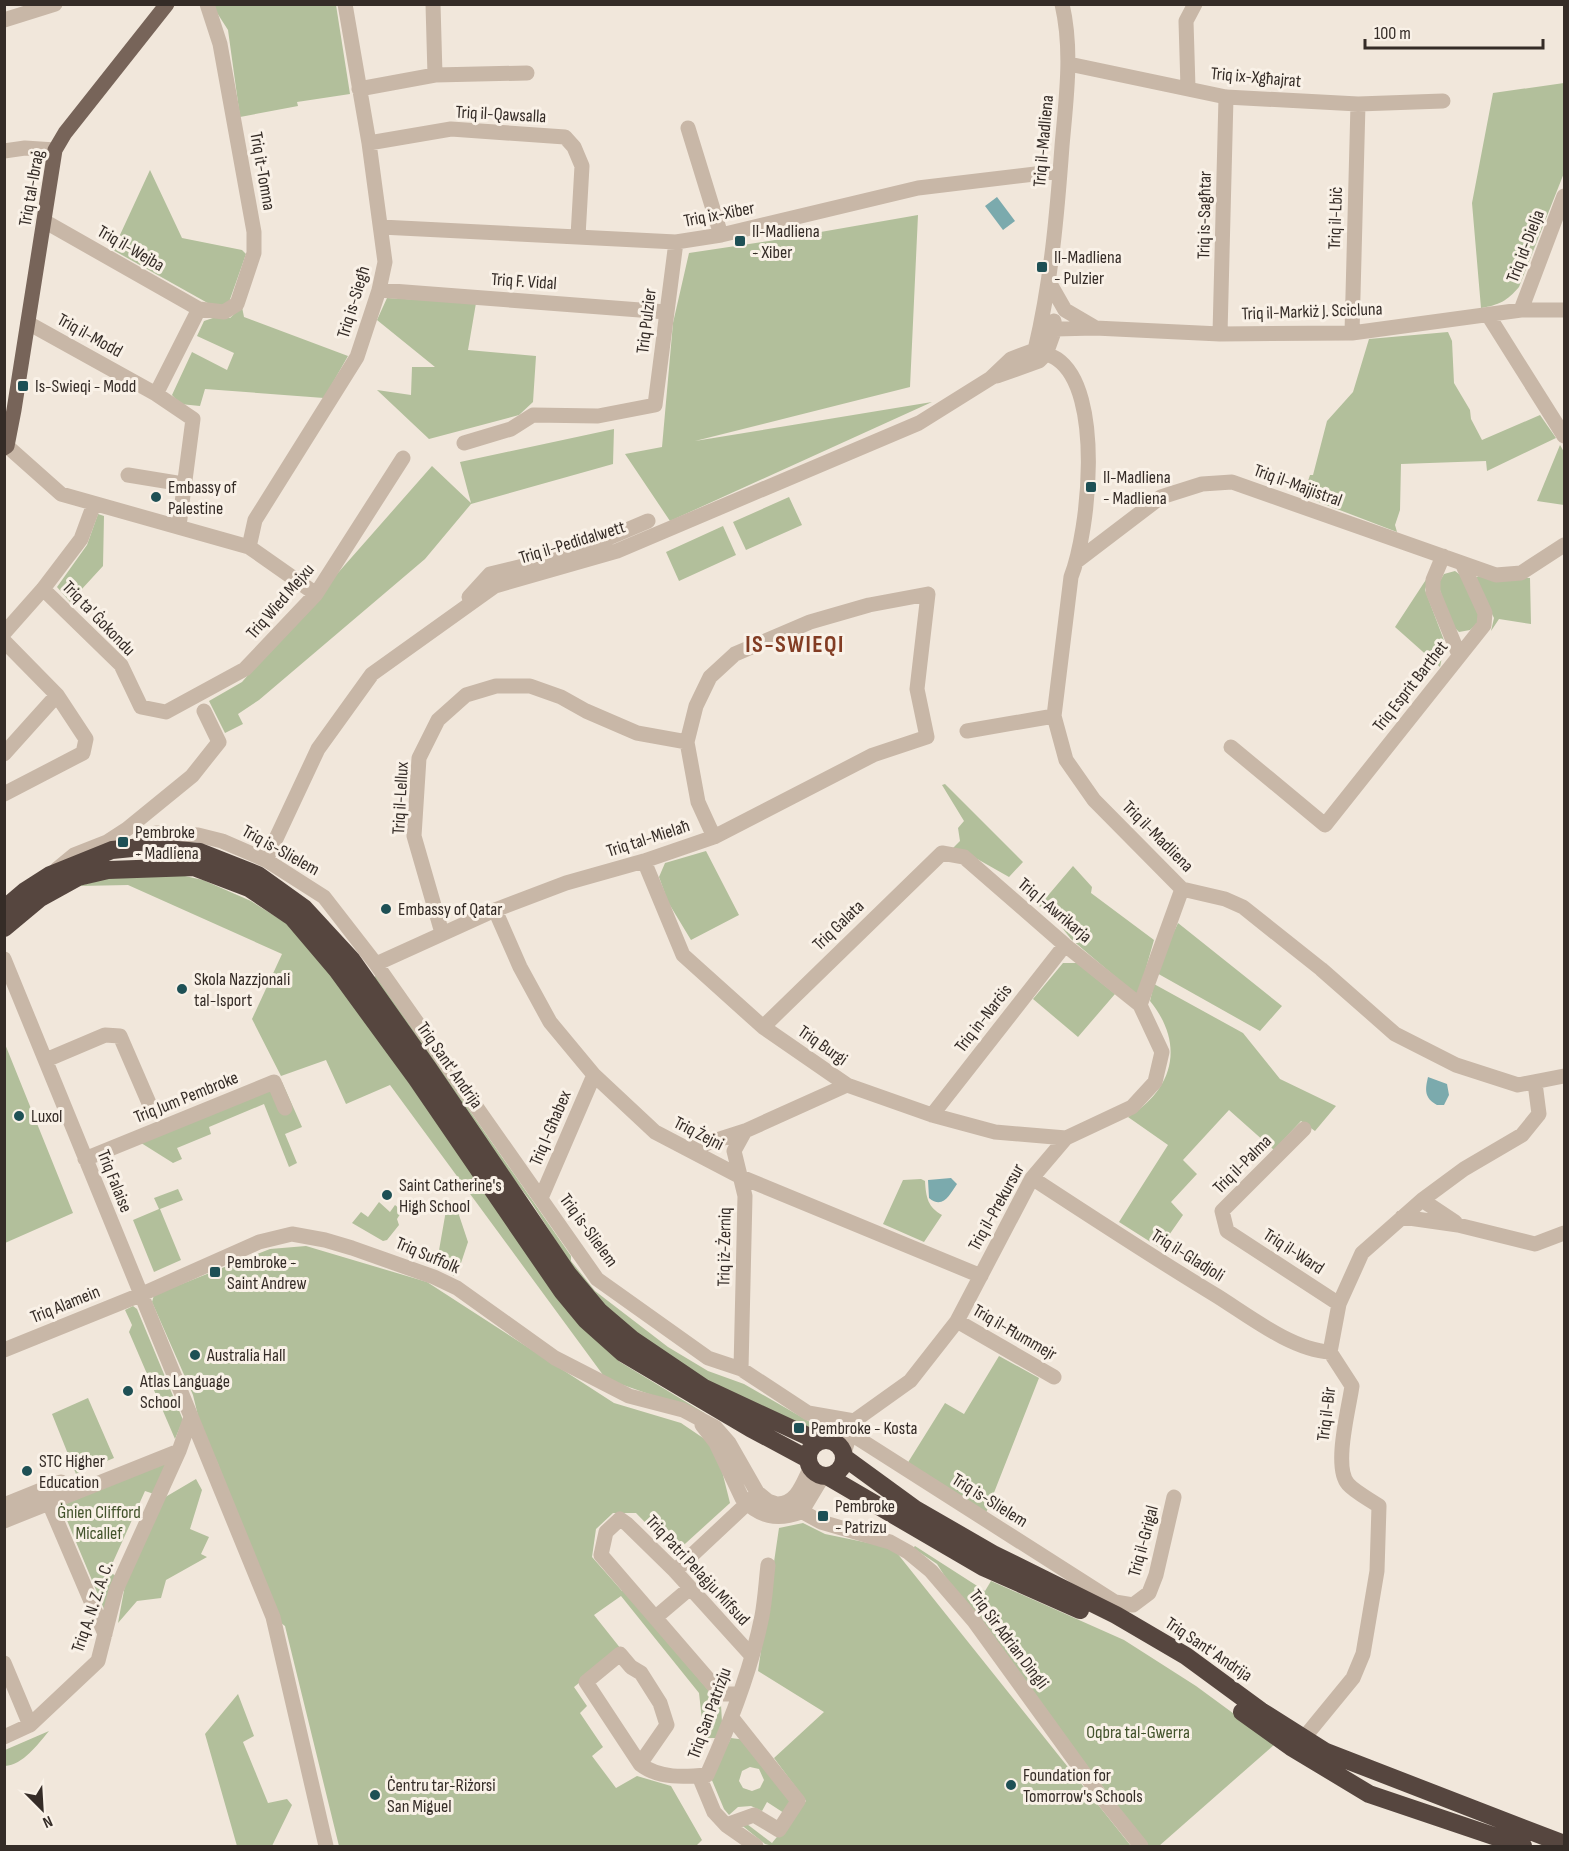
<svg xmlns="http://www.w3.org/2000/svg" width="1569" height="1851" font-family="'Sofia Sans Condensed',sans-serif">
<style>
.green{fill:#b2bf9b;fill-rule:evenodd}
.water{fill:#7baaad}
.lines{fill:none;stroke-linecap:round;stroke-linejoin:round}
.minor{stroke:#c8b7a7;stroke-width:15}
.major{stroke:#776459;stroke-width:15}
.highway{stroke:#56463f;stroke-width:18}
.poi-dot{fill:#1e5055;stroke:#f9f1e7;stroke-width:2}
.labels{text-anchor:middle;stroke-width:6;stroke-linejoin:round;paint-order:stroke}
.street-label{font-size:18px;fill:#352c27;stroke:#f9f1e7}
.poi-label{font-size:18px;fill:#352c27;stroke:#f9f1e7;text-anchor:start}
.park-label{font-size:18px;fill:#43532c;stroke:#f9f1e7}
.district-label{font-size:24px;font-weight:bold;letter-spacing:1.5px;fill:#823c23;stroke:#f9f1e7}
</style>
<rect width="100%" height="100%" fill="#f1e7db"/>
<path class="green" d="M212,5h124l14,89 -53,8 1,4 -58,11 -12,-87z
M1564,83v90l-45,114c-12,14 -20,18 -38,21l-9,-105 21,-110z
M150,170l32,68 60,12 4,4 -18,51 -15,1 -100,-56z
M918,215l-8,172 -215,54 237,-39 -262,119 -45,-67 37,-7 11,-124 16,-70 80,-12z
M387,298l89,5 -8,47 68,6 -3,46 -14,13 -90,24 -52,-49 34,5 1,-28h23l-58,-47z
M242,307l2,10 104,39 -24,42 -119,-9 -5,17 -20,-2 -8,-9 20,-43 35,18 7,-17 -37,-17 7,-15 9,-3h17z
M1448,332l4,9 2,42 16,27 1,9 11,21 58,-25 16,23 -69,33 -1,-10 -85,3 -1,46 -5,15 2,7 -94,-36 7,-21h3l14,-54 26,-29 16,-53z
M614,429l-1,35 -142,40 -46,55 -166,141 -21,14 5,10 -18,9 -16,-32 33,-19 190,-216 39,37 -11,-41z
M1560,445l4,7v53l-27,-4z
M789,497l13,28 -56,25 -13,-28z
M98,514l6,2 -1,50 -33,36 -13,-15 30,-42z
M723,526l13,29 -57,26 -13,-29z
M1455,571c15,10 24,34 24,51l-9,8 -11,2 -8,-8 -13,-40 6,-10z
M1431,572l-6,18 20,53 -5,24 -45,-40z
M1479,576l51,2 1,46 -32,-5 -8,12 3,-13 -20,-40z
M945,784l78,78 -14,15 -37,-21 -20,-7 8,-8 -2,-13 6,-7 -22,-36z
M706,851l33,64 -48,25 -23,-38 -9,-25 6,-14z
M1073,866l19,21 -1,6 63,47 -16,56 -67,-57 -19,-24 -13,-9z
M158,870l45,10 48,21 38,24 36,40 257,361 38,36 86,52 -100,-35 -216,-294 -44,19 -20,-44 -45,16 -29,-57 30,-65 -154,-69 -49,1 35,-10z
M1178,923l104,83 -22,25 -105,-59z
M1063,963h14l38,31 -37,43 -45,-38z
M376,976l195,280v5l24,30 73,56 40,24 36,13 73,42 -7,2 -106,-49 -87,-60 -34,-36 -52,-81 -165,-221z
M1154,984l89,49 37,46 56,27 -21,25 -14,-10 -27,29 -45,-40 -46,50 14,14 -26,28 12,13 -23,33 -41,-26 49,-77 -40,-28c46,-28 57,-73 22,-116z
M5,1044l68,169 -68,30h-1z
M282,1082l20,45 -17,7 12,29 -8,4 -25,-63 -55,23 2,7 -34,14 5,11 -9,4 -35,-22z
M921,1179l4,2c1,17 3,26 17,34l-18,27 -41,-18 20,-44z
M178,1189l5,11 -23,9 21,51 -27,12 -21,-52 26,-11 -5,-11z
M448,1199l7,4 13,39 -10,30 -4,4 -8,-6 1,-12 -9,-2z
M379,1202l11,10 5,-7 7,6 -5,8 2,6 -12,15 -4,1 -31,-18 9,-11 7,5z
M306,1246l121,36 187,121 67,20 28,19 13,29 8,32 -55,50 -39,-40h-23l-17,16 -4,28 30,34 4,-2 42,54 53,62 1,17 -6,16h-12l-5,-45 -78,-97 -27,19 27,34 -47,38 13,19 -7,7 23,34 -11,9 24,32 21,-12 34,10 31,54 -6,6h-357l-54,-220 -12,-9 -55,-153 -19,-44 -6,-25 -41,-93 2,-7 116,-46z
M133,1306l4,3 46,111 -8,19 -46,-107 3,-7 -7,-15z
M999,1356l40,22 -53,135 -79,-49 38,-61 19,11z
M88,1398l26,60 -38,16 -24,-60z
M167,1461l-13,33 -9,-3 -36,80 8,6 -13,32 -43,-103z
M196,1479l6,11 -12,39 19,8 -8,17 6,3 -41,23 -5,18 -24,3 -19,22 7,-38 37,-86z
M803,1523l22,11 68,14 238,298h-358l-8,-2 -26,-21 4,-2 29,22 34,-42 -32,-43 50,-46 -66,-41 21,-143z
M915,1546l70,45 6,-10 133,59 72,46 79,58 -116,102h-11l-193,-254 -18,-28 -24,-16z
M238,1694l16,42 -11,6 25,61 19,-4 5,6 -20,41h-35l-32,-112z
M49,1731c-11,13 -26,34 -44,35v-16z
M731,1738l15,2 47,57 -6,18 -20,-13 -5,9 -11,-5 -13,1 -9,8 -5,-6 -13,-31zM750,1767l9,2 5,11 -4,8 -8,3 -9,-3 -4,-7 3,-10z"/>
<path class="water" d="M997,197l18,24 -12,9 -18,-24z
M1428,1077l19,7 2,11 -5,10h-7c-13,-7 -12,-15 -9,-28z
M951,1178l6,6c-7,10 -14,26 -28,14l-1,-18z"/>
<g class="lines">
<path class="minor" d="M433,4l2,71
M4,20l51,-16
M1069,64l157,33 132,7 85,-3
M1188,88l-2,-67 9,-17
M359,89l76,-14 92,-2
M688,128l33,107
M369,143l82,-14 114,8 9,10 8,19 -4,70
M4,151l21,-3 30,2
M44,221l155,88 25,3 13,-8 17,-51v-21l-34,-188 -13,-40
M381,227l295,15 45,-7 197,-47 142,-17
M1049,282l16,28 29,17
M379,290l287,22
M1521,310l43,-114
M1488,315l76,121
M28,323l128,71 37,25 -14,107
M1041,325l14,4 40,-1 125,6 132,-1 169,-23h43
M1352,333l6,-229
M1220,334l6,-237
M1035,350c7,3 16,5 22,9 47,32 32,172 14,218l-17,139 12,44 28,40 88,89 43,10 18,8 78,62 74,65 61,31 62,20 46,-9
M1035,350c16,-67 22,-135 27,-204 4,-47 11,-95 0,-142
M997,376l42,-15 7,-7 9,-25 -1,-8
M156,394l43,-85
M464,443l47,-14 22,-14 65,1 57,-11 21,-163
M7,446l54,48 188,53 67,47
M128,475l55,9
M249,547l6,-27 102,-163 22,-67 6,-28 -16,-119 -24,-139
M1443,556l-10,24v12l26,63
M1077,561l84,-64 41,-13 30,-2 264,93 25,-2 43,-28
M43,589l78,76 20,42 25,5 79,-43 71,-75 87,-136
M469,597l21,-23 78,-19 80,-34
M4,633l39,-44 38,-50 13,-35
M4,641l53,54 29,44 -3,14 -79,41
M967,731l87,-15
M1231,747l94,78 159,-200 1,-12 -23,-50
M4,754l53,-59
M142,847l14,-14 42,2 24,6 44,19 58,37 52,67 221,315 111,79 33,11 67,44 46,8
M266,860l52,-111 54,-75 123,-88 122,-35 302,-128 72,-45 20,-19 24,-9
M644,861l39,94 80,72 84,58 85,30 63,17 71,6
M57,869l17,-14 33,-13 20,-13 65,-53 27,-34 -15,-31
M495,910l25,57 30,55 44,53 61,57 86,45 240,99
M442,933l-28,-97 5,-78 19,-38 28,-25 30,-9h34l31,11 25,14 51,22 50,9
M4,959l269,658 53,229
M376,964l119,-54 71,-27 78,-22 70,-24 159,-82 54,-18 -10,-48 11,-95 -59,11 -59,17 -75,32 -25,23 -14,29 -9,36 11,60 16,35
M763,1027l179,-174 22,4 101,88 75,60
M46,1060l59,-25 15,1 32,74
M932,1115l133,-170
M1304,1129l-82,82 5,20 112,73
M689,1149l56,-18
M85,1159l189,-77 11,26
M1032,1178c61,40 122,80 185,118 32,20 75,54 113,56
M541,1198l53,-123
M1422,1200l33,22
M1402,1217l56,8 77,19 29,-11
M957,1321l97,56
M4,1350l136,-55 119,-53 33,-8 33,6 27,8 82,29 23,11 98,70 74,38 54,14 32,17 14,16 28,49 11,9 15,5h9l29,16 69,20 18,10 23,19 43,50 125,173 42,52
M741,1369l4,-173 -11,-45 11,-20 102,-46
M854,1421l5,18 256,163 18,3 16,-12 7,-18 18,-78
M702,1425l14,18 26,55c17,19 35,23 59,14
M825,1439l29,-18 56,-40 47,-60 75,-143 34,-40 66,-31 23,-25 7,-30 -22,-47 42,-116
M844,1453l10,-32
M49,1503l56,131
M778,1504c20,-1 25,-22 33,-37
M4,1505l57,-23 5,14
M802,1511l21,-35
M4,1521l175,-70
M675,1571l79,-74
M656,1617l33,-28
M4,1663l26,62
M739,1694h-18l-120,-139 5,-23 14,-13 7,5 48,47 76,84
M4,1737l26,-12 68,-64 18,-71 63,-139 12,-34
M1303,1739l50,-61 10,-24 14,-83 2,-65c-10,-7 -24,-14 -31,-22 -15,-17 1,-76 4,-98l-22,-34 9,-48 23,-51 60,-53 42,-31 58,-34 17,-21 -4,-31
M640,1764l27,-39 -7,-22 -19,-30 -10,-6 -11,-13 -34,28 54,82c19,15 45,13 67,11 23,-51 44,-104 55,-159 3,-16 4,-34 6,-51
M699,1776l15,36 12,13 30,21
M726,1825l28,-10 25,15 19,-29 -66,-83"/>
<path class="major" d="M4,448l3,-2 7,-36 41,-260 10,-17 102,-129"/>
<path class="highway" d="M4,909l21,-18 25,-16 62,-25 30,-3 58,5 58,23 46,33 47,51 77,109 140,206 31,37 34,29 71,48 114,53
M4,928l36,-30 38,-21 30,-7 86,-3 55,21 43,29 45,53 79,108 146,213 24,29 37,33 127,75 58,31
M808 1458a18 18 0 1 1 36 0a18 18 0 1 1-36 0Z
M845,1458l70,51 78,45 123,61 70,41 75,55 65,41 238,92
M827,1476l156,91 97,43
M1242,1712l49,35 78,47 154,52"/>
</g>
<g class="poi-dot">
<rect x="734" y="235" width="12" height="12" rx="3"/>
<rect x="1036" y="261" width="12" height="12" rx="3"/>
<rect x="17" y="380" width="12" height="12" rx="3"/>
<rect x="1085" y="481" width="12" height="12" rx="3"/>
<circle cx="156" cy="497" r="6"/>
<rect x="117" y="836" width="12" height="12" rx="3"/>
<circle cx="386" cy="909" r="6"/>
<circle cx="182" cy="989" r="6"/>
<circle cx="19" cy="1116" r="6"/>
<circle cx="387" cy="1195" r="6"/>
<rect x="209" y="1266" width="12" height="12" rx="3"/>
<circle cx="195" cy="1355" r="6"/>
<circle cx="128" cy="1391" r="6"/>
<rect x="793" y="1422" width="12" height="12" rx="3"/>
<circle cx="27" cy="1471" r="6"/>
<rect x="817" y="1510" width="12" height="12" rx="3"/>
<circle cx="1011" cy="1785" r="6"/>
<circle cx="375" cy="1795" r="6"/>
</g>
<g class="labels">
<g class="street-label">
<text transform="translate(1256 77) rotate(5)" y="6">Triq ix-Xgħajrat</text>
<text transform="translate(501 114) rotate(3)" y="6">Triq il-Qawsalla</text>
<text transform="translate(1043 141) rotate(-85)" y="6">Triq il-Madliena</text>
<text transform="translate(263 171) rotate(80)" y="6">Triq it-Tomna</text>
<text transform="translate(31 188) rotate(-80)" y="6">Triq tal-Ibraġ</text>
<text transform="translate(719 214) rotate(-11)" y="6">Triq ix-Xiber</text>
<text transform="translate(1204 215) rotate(-89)" y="6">Triq is-Sagħtar</text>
<text transform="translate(1335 218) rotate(-88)" y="6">Triq il-Lbiċ</text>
<text transform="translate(1525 246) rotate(-69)" y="6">Triq id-Dielja</text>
<text transform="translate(131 248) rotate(30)" y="6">Triq il-Wejba</text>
<text transform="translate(524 281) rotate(4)" y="6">Triq F. Vidal</text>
<text transform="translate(353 302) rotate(-73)" y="6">Triq is-Siegħ</text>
<text transform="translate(1312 311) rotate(-2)" y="6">Triq il-Markiż J. Scicluna</text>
<text transform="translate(646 321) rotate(-83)" y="6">Triq Pulzier</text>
<text transform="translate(90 335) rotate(29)" y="6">Triq il-Modd</text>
<text transform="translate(1298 485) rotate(20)" y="6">Triq il-Majjistral</text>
<text transform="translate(572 542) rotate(-17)" y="6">Triq il-Pedidalwett</text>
<text transform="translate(280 601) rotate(-49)" y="6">Triq Wied Mejxu</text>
<text transform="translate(99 618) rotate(46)" y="6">Triq ta' Ġokondu</text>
<text transform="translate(1410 686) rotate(-52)" y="6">Triq Esprit Barthet</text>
<text transform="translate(400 798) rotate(-87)" y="6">Triq il-Lellux</text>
<text transform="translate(1158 836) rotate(45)" y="6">Triq il-Madliena</text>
<text transform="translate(648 838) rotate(-18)" y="6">Triq tal-Mielaħ</text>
<text transform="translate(281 850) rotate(29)" y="6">Triq is-Slielem</text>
<text transform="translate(1055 910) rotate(40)" y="6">Triq l-Awrikarja</text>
<text transform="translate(838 925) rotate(-44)" y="6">Triq Galata</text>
<text transform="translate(983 1018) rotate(-52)" y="6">Triq in-Narċis</text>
<text transform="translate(823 1045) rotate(35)" y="6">Triq Burgi</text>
<text transform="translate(450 1065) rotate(55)" y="6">Triq Sant' Andrija</text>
<text transform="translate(186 1097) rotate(-22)" y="6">Triq Jum Pembroke</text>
<text transform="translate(550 1128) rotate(-67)" y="6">Triq l-Għabex</text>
<text transform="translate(699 1133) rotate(27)" y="6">Triq Żejni</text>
<text transform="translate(1242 1164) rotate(-45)" y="6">Triq il-Palma</text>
<text transform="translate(115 1181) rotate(68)" y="6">Triq Falaise</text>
<text transform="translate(996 1207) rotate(-61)" y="6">Triq il-Prekursur</text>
<text transform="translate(589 1230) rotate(54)" y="6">Triq is-Slielem</text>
<text transform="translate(724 1247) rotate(-89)" y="6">Triq iż-Żerniq</text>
<text transform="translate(1294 1251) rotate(33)" y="6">Triq il-Ward</text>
<text transform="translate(428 1255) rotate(23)" y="6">Triq Suffolk</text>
<text transform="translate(1188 1255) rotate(32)" y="6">Triq il-Gladjoli</text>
<text transform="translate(65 1304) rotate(-22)" y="6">Triq Alamein</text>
<text transform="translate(1015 1332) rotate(30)" y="6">Triq il-Ħummejr</text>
<text transform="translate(1326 1414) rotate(-83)" y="6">Triq il-Bir</text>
<text transform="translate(990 1500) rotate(32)" y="6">Triq is-Slielem</text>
<text transform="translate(1143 1541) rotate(-75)" y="6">Triq il-Grigal</text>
<text transform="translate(698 1570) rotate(47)" y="6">Triq Patri Pelaġju Mifsud</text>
<text transform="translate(92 1607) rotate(-71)" y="6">Triq A. N. Z. A. C.</text>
<text transform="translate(1009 1639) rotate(53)" y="6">Triq Sir Adrian Dingli</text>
<text transform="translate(1209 1649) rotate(34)" y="6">Triq Sant' Andrija</text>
<text transform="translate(709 1713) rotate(-70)" y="6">Triq San Patrizju</text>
</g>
<g class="poi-label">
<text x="752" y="237">Il-Madliena<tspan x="752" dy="21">- Xiber</tspan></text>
<text x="1054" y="263">Il-Madliena<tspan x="1054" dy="21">- Pulzier</tspan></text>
<text x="35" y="392">Is-Swieqi - Modd</text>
<text x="1103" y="483">Il-Madliena<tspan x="1103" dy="21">- Madliena</tspan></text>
<text x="168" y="493">Embassy of<tspan x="168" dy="21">Palestine</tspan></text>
<text x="135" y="838">Pembroke<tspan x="135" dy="21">- Madliena</tspan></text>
<text x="398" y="915">Embassy of Qatar</text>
<text x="194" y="985">Skola Nazzjonali<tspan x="194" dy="21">tal-Isport</tspan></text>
<text x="31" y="1122">Luxol</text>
<text x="399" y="1191">Saint Catherine's<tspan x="399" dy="21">High School</tspan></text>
<text x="227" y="1268">Pembroke -<tspan x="227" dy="21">Saint Andrew</tspan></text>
<text x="207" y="1361">Australia Hall</text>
<text x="140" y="1387">Atlas Language<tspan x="140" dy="21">School</tspan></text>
<text x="811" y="1434">Pembroke - Kosta</text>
<text x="39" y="1467">STC Higher<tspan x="39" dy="21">Education</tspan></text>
<text x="835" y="1512">Pembroke<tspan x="835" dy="21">- Patrizu</tspan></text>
<text x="1023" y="1781">Foundation for<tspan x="1023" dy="21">Tomorrow's Schools</tspan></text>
<text x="387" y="1791">Ċentru tar-Riżorsi<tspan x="387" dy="21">San Miguel</tspan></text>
</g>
<g class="park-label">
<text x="99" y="1518">Ġnien Clifford<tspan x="99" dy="21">Micallef</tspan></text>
<text x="1138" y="1738">Oqbra tal-Gwerra</text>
</g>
<g class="district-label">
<text x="795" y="652">IS-SWIEQI</text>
</g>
</g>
<rect width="1569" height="1851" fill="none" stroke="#352c27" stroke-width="12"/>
<g transform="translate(42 1809) rotate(156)" stroke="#f9f1e7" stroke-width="4.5" paint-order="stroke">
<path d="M0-4.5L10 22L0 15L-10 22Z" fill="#352c27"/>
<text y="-9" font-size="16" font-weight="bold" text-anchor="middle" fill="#352c27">N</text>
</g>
<path d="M1365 39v9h178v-9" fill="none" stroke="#352c27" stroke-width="3"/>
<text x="1374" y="39" font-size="18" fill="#352c27" stroke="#f9f1e7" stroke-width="4.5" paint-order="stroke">100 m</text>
</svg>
